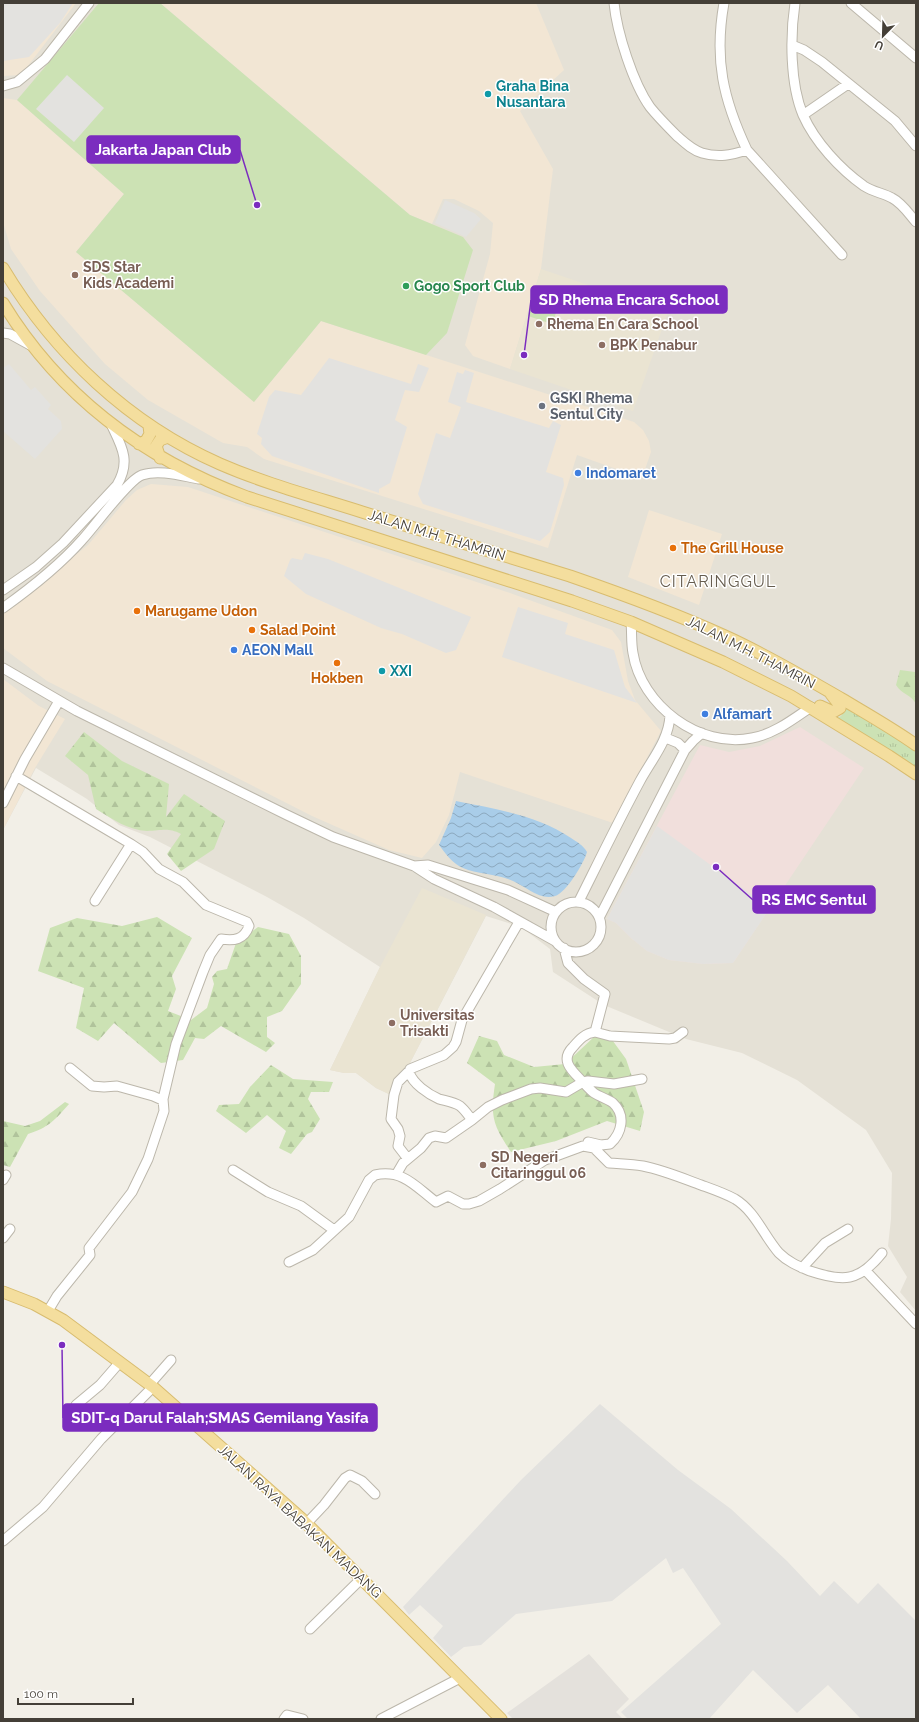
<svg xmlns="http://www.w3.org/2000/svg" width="919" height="1722" font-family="Raleway,sans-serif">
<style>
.residential{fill:#e5e1d6}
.commercial{fill:#f2e6d4}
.industrial{fill:#e4e1dc}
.education{fill:#eae4d2}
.medical{fill:#f1dfdc}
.grass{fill:url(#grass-tufts)}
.forest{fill:url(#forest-firs)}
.garden{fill:#cce2b4}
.parking{fill:#e3e2df}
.water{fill:url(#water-waves)}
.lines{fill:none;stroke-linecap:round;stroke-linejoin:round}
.minor-casing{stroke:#bcb7ab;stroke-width:11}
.major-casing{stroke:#d8bc6f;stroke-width:13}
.minor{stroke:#fff;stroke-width:9}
.major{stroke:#f4de9e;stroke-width:11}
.culture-dot{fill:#0f9aa8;stroke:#fff;stroke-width:1.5}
.education-dot{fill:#8d6e63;stroke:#fff;stroke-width:1.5}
.leisure-dot{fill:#2e9e5b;stroke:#fff;stroke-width:1.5}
.worship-dot{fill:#6b7280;stroke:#fff;stroke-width:1.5}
.shop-dot{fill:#3f7fe0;stroke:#fff;stroke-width:1.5}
.food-dot{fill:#e8710a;stroke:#fff;stroke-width:1.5}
.labels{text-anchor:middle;stroke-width:3;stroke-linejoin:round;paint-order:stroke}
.culture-label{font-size:14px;font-weight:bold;fill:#0d838f;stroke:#fff;text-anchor:start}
.education-label{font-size:14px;font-weight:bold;fill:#785e54;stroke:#fff;text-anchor:start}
.leisure-label{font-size:14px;font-weight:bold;fill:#27864d;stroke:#fff;text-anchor:start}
.worship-label{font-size:14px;font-weight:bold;fill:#5b616d;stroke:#fff;text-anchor:start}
.shop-label{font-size:14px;font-weight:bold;fill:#366cbe;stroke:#fff;text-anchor:start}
.street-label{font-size:14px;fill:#443f37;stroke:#fff}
.food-label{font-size:14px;font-weight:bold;fill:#c56008;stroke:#fff;text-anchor:start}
.quarter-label{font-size:16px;letter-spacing:1px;fill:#665d4f;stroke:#fff}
.leader{fill:none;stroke:#7b2cbf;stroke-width:1.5}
.callout-dot{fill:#7b2cbf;stroke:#fff;stroke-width:1.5}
.callout{fill:#7b2cbf;stroke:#7b2cbf;stroke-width:1.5}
.callout-label{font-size:15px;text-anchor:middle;font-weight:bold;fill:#fff}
</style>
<defs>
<pattern id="grass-tufts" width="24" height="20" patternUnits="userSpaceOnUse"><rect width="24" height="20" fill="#cce2b4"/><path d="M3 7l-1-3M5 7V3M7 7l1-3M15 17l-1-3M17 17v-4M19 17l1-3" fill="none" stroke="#b0c39b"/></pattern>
<pattern id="forest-firs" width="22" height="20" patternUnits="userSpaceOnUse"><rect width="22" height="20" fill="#cce2b4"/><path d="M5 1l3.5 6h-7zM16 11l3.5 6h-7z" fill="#b0c39b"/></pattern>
<pattern id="water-waves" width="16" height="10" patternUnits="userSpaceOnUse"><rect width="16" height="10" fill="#a9cde9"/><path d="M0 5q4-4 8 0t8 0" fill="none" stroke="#8ba8be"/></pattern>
</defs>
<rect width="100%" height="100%" fill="#f2efe7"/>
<path class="residential" d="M3,3h913v1308l-16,-19 7,-15 -19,-31 3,-27 1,-46 -26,-43 -69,-50 -55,-27 -56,-14 -82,-34 -51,-33 -3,-23 -29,-22 -35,-11 -93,180 -17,-8 -20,-15h-12l-14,-3 50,-103 -76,-49 -37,-21 -117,-60 -31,-12 -32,-26 -51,-31 -33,62z"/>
<path class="commercial" d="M3,3h73l-55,72 -18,1z
M160,3h376l28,67 -44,41 33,58 -12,100 -31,100 -37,-13 -8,-11 25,-91 3,-31 -14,-12 -25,-12h-11l-11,25 -22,-9z
M3,98l14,2 107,94 -48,58 178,150 67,-81 313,101 9,8 6,11 2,11 -9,26 -65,-23 -29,93 -284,-89 -17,-12 -24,-4 -75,-43 -43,-36 -65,-73 -29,-42 -8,-27z
M151,484l37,3 322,106 102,37 9,12 7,39 7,19 26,31 -48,92 -153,-51 -11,43 -13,27 -14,16 -33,-8 -77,-34 -265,-135 -44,-33 1,-36 84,-67 38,-45 11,-10z
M649,510l73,24 -23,71 -71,-28z
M3,679l36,27 26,13 -30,49 -32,62z"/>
<path class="industrial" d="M589,1654l40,45 -13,13 7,7h-110l-6,-6z"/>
<path class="education" d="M541,269l127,43 -35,99 -123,-42z
M422,888l64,27 -93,181 -17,-8 -20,-15h-12l-14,-3 50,-103z"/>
<path class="medical" d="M800,727l64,41 -131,195 -30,1 -34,-4 -22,-9 -16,-13 -15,-15 -9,-4 93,-174 29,7 31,-6z"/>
<path class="grass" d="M842,705l22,12 52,34v17l-79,-50 4,-2 3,-5z"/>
<path class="forest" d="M900,670l15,2 1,3v29c-5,-10 -14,-9 -20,-19z
M84,732l38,29 47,23 -3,33 18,-23 41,27 -11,28 -33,22 -14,-17 14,-20c-14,-7 -19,-3 -34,-3 -19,-1 -35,-12 -51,-22l-8,-34 -23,-19z
M157,917l35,21 -20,38 4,13 -8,22 23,9 16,-12 7,-24 -2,-7 5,-6 10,-2 9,-26 22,-16 31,7 12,22v28l-19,27 -15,6v20l8,6 -9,9 -45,-26 -17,13 -9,-1 -12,22 -22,3 -47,-40 -16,18 -22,-13 8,-40 -46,-17 12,-43 27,-10 45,8z
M479,1036l18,5 7,14 30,12 31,-3 30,-28 15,1 16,22 18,53 -4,19 -33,-10 -51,20 -45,11c-18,-27 -21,-35 -16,-68l-28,-21z
M271,1065l22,14 40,3 -4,10h-18l-3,7 12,20 -8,13 -5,2 -16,20 -12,-6 7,-17 -19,-16 -21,18 -30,-22 3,-6 20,-1 11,-17z
M65,1102l4,2c-13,15 -21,24 -41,30l-18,33 -7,-2v-44l22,5 15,-5z"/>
<path class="garden" d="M99,3h61l250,212 53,22 10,13 -26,83 -21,22 -105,-34 -67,81 -178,-150 48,-58 -107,-94z
M532,302l25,8 -5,14 -24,-8z"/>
<path class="parking" d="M3,3h70l-13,20 -31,34 -26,4z
M67,75l37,33 -30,34 -38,-33z
M445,200l29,13 7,6 -15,18 -31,-14z
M329,358l82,26 7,-20 11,4 -10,24 -14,-2 -10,30 12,7 -17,56 -11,6v4l-107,-37 -11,-12 1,-6 -5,-4 12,-37 6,-7 26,5z
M9,364l22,26 4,-3 16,18 -3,4 13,12 1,8 -27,30 -32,-28v-63z
M465,370l9,3 -8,29 83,26 4,-7 8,4 -15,47 17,6 1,7 -14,47 -10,9 -117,-37 -5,-10 18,-61 14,5 11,-31 -13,-5 9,-30 6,2z
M305,553l23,6 143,58 -15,33 -10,3 -44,-19 -21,-6 -75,-34 -22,-18 6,-16 2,-2 10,2z
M518,607l50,16 -3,11 49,16 11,37 12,16 -135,-46z
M657,826l113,82 -37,55 -30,1 -34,-4 -22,-9 -16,-13 -15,-15 -9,-4z
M600,1404l78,66 53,39 56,52 33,35 14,-15 24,23 20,-21 38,38v98h-55l-33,-34 -31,28 -44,-43 -44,49h-81l-7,-7 100,-88 -38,-56 -10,5 -7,-15 -54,43 -96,13 -35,31 -17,2 -13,10 -18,-19 10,-12 -23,-21 -11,10 -6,-8 118,-127z"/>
<path class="water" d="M456,801c39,8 81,14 115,37 6,4 12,7 16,14 -3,11 -21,41 -32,44 -15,5 -28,-9 -42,-15 -15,-7 -36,-7 -50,-13 -11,-5 -18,-15 -24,-23l12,-27z"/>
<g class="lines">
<g class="minor-casing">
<path id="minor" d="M614,3c3,30 19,80 36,104 8,10 18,20 27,29 8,7 15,14 25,17 17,5 29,2 45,-3
M724,3c-10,56 -1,96 23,147l95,105
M795,3c-5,33 -5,81 8,112 12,27 37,54 61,71 9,6 19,7 28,12 10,5 17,16 24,24
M851,3l65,55
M792,45l12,5 18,12 73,59 21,25
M3,86l14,-4 28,-23 44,-56
M803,115l45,-31
M3,333l7,1 20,11
M3,590l33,-23 27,-24 54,-58c14,-24 5,-38 -6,-61
M3,608c28,-20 56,-42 79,-68 13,-14 46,-60 60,-65 17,-6 40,1 57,4
M631,622c1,10 0,21 2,31 8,52 66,96 119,85 22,-4 40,-18 59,-31
M3,668l74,43 210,104 46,22 81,29 20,13 60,28 61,34
M666,738l12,5 7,7
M16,776l115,68 12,8 16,17 24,13 23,23 41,17 2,4c-5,14 -15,15 -28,13l-11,16 -7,17 -27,72 -13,55 1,12 -16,48 -16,33 -43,56 1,7 -33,41 -9,15
M3,803l22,-44 34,-58
M414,866l14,-1 80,25 48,22
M95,901l36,-57
M579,901c20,-40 40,-81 61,-120 12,-22 29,-41 30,-66
M551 927a25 25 0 1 1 50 0a25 25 0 1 1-50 0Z
M600,916l85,-166 8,-9 9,-8
M564,948l4,15 16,16 21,15 -10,38c-10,1 -16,8 -22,15 -13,13 -2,23 8,33 4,4 8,9 13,13 6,4 14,6 19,10 13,12 9,30 -3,41l-9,1 -13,-3
M595,1032l15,4 59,3 6,-1 8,-6
M70,1068l22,18 12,1 13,-1 36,10 9,4
M472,1120c-4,-5 -7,-10 -12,-14 -6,-4 -14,-5 -21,-7 -11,-5 -26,-15 -30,-27l1,-3 34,-14 9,-8 3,-5 6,-22 57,-98
M408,1159l-10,-13 2,-10 -2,-7 -7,-10 3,-24 4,-13 11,-11
M233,1170l35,22 33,14 33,24
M396,1175l7,-12 18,-15 8,-10 6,-2 11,2 26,-18 16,-13 14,-7 29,-11 9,-1 26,4 17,-10 5,-1 26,3 28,-5
M3,1180l3,-5
M3,1238l7,-9
M289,1262l24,-12 36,-33 20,-37 6,-5c28,-6 41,12 61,27l12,-6 15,8h6l10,-3 21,-12 45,-29 38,-14 11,2 15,15c12,1 22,1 34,3 20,4 39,12 58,19 11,4 23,8 34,14 20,12 29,37 44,54 9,9 19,13 31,18 33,11 49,11 72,-18
M802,1268l23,-25 23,-14
M866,1271l50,53
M149,1385l22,-25
M76,1405l24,-20 20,-23
M306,1524l18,-19 21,-27 5,-3 12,6 13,13
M3,1541l40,-34 58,-68 52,-52
M310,1629l52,-51
M284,1719l3,-4 16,4
M381,1719l79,-41"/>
</g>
<g class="major-casing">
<path id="major" d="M3,268c51,85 126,156 217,196 46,20 95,33 142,48 70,21 138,43 208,64 52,18 104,37 155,60 40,18 79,41 117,63 25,15 50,29 74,46
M3,303c58,95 141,156 244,194l325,104 59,21 92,40 68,34 98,60 27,18
M139,444l7,-3 4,-7 -1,-8
M160,458l-4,-12 4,-6 8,-3
M820,706l13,6 7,-4 -2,-5 -7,-9
M3,1292l31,12 29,16 90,67 148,131 200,201"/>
</g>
<use href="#minor" class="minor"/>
<use href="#major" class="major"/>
</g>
<g class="culture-dot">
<circle cx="488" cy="94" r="4"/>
<circle cx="382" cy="671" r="4"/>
</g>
<g class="education-dot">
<circle cx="75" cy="275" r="4"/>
<circle cx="539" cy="324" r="4"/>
<circle cx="602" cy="345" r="4"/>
<circle cx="392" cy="1023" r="4"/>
<circle cx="483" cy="1165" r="4"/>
</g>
<circle class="leisure-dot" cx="406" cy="286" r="4"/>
<circle class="worship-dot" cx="542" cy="406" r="4"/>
<g class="shop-dot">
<circle cx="578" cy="473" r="4"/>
<circle cx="234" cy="650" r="4"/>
<circle cx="705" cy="714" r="4"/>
</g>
<g class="food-dot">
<circle cx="673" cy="548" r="4"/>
<circle cx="137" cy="611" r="4"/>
<circle cx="252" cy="630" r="4"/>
<circle cx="337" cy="663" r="4"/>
</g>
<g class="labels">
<g class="culture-label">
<text x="496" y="91">Graha Bina<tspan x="496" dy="16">Nusantara</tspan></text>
<text x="390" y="676">XXI</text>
</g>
<g class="education-label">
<text x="83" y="272">SDS Star<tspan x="83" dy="16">Kids Academi</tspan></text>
<text x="547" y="329">Rhema En Cara School</text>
<text x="610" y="350">BPK Penabur</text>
<text x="400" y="1020">Universitas<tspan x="400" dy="16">Trisakti</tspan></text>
<text x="491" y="1162">SD Negeri<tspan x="491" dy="16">Citaringgul 06</tspan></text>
</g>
<g class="leisure-label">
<text x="414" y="291">Gogo Sport Club</text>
</g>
<g class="worship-label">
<text x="550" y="403">GSKI Rhema<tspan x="550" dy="16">Sentul City</tspan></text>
</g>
<g class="shop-label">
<text x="586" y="478">Indomaret</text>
<text x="242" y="655">AEON Mall</text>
<text x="713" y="719">Alfamart</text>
</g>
<g class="street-label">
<text transform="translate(437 535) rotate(17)" y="5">JALAN M.H. THAMRIN</text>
<text transform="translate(751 652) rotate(27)" y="5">JALAN M.H. THAMRIN</text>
<text transform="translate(300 1521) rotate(43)" y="5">JALAN RAYA BABAKAN MADANG</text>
</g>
<g class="food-label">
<text x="681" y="553">The Grill House</text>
<text x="145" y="616">Marugame Udon</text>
<text x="260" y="635">Salad Point</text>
<text x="337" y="683" text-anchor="middle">Hokben</text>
</g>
<g class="quarter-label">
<text x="718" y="587">CITARINGGUL</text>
</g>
</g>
<path class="leader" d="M257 205L240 150M524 355L531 300M716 867L753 900M62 1345L63 1418"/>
<g class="callout-dot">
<circle cx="257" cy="205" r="4"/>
<circle cx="524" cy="355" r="4"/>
<circle cx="716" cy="867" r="4"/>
<circle cx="62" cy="1345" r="4"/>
</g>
<g class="callout">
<rect x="87" y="136" width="153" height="27" rx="4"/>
<rect x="531" y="286" width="196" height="27" rx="4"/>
<rect x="753" y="886" width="122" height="27" rx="4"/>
<rect x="63" y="1404" width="314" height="27" rx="4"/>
</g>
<g class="callout-label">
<text x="163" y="155">Jakarta Japan Club</text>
<text x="629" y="305">SD Rhema Encara School</text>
<text x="814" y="905">RS EMC Sentul</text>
<text x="220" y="1423">SDIT-q Darul Falah;SMAS Gemilang Yasifa</text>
</g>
<rect width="919" height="1722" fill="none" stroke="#443f37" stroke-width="8"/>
<g transform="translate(883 36) rotate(203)" stroke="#ffffff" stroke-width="3" paint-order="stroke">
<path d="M0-3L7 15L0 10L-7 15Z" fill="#443f37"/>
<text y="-6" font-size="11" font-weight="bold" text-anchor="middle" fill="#443f37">U</text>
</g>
<path d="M18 1698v6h115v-6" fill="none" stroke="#443f37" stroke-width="2"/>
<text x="24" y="1698" font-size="12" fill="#443f37" stroke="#ffffff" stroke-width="3" paint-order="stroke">100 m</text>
</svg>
